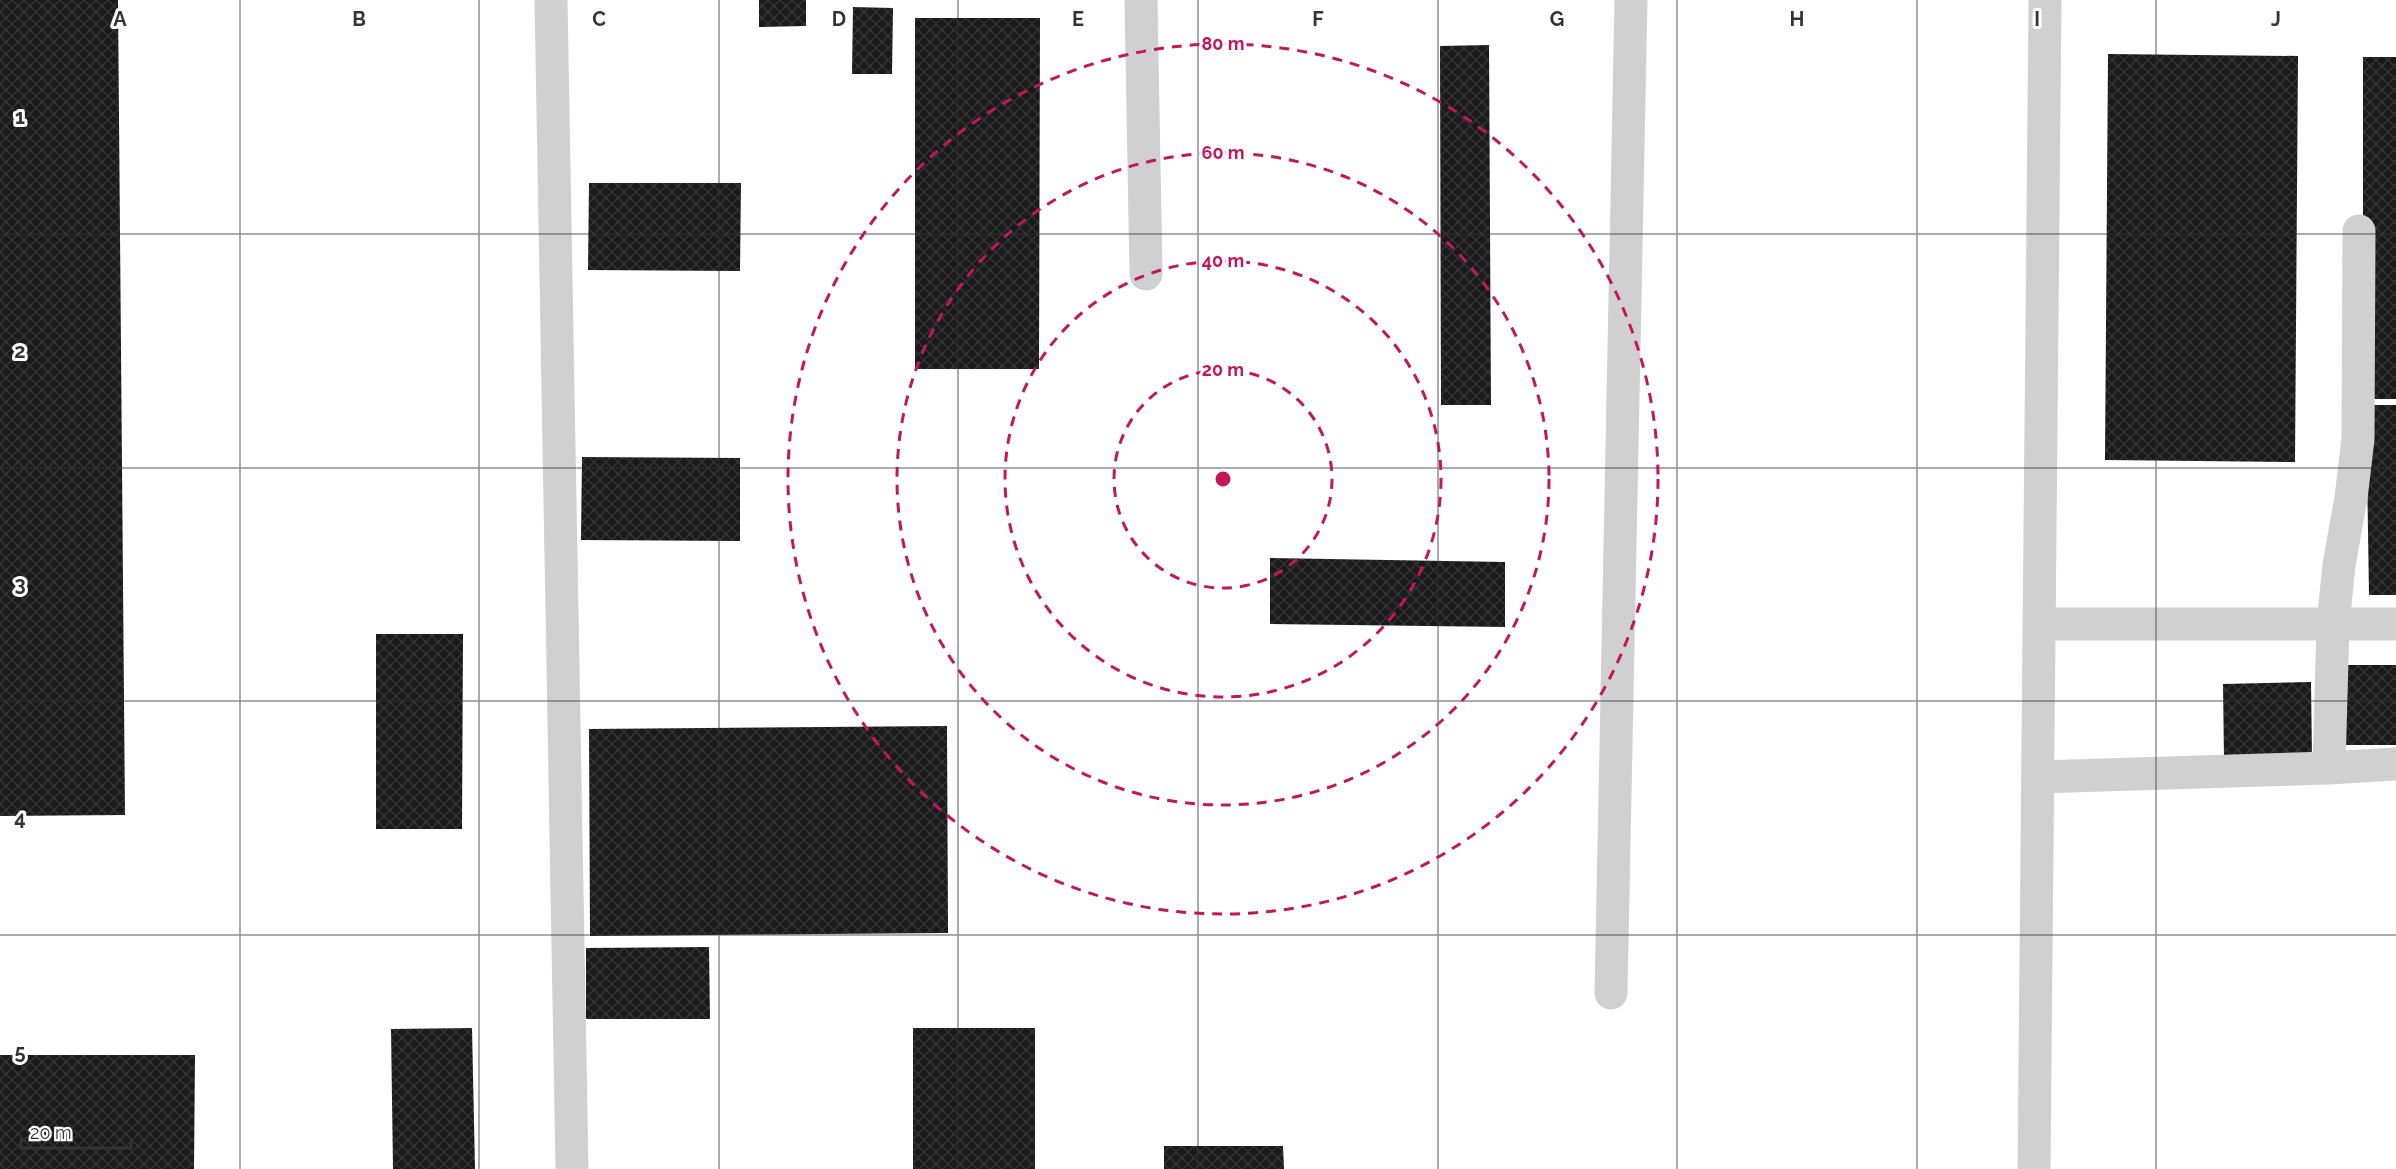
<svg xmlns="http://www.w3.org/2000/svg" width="2396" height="1169" font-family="Raleway,sans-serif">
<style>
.building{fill:url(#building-cross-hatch)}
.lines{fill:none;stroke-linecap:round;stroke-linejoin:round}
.minor{stroke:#d0d0d0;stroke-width:33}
.grid{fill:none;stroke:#333;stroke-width:1.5;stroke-opacity:0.55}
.ring{fill:none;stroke:#c2185b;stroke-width:3;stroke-dasharray:10 8}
.grid-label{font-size:20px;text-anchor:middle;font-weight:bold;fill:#333;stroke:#fff;stroke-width:6;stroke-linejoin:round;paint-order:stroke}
.centre{fill:#c2185b;stroke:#fff;stroke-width:3}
.ring-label{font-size:18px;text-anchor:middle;font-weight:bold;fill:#c2185b;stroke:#fff;stroke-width:6;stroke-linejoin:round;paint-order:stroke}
</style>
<defs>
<pattern id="building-cross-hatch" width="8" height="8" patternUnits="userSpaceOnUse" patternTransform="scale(1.5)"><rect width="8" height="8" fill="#1a1a1a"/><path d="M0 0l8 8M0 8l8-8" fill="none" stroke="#333"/></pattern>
</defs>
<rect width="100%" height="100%" fill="#fff"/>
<path class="building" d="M0,0h118l7,815 -125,1z
M759,0h47v26l-47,1z
M853,7l40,1 -1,66h-40z
M915,18h125l-1,351h-124z
M1489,45l2,360h-50l-1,-359z
M2108,54l190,2 -3,406 -190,-2z
M2363,57h33v342h-33z
M589,183h152l-1,88 -152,-1z
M2366,405h30v190h-27z
M582,457l158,1v83l-159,-1z
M1270,558l235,4v65l-235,-3z
M376,634h87l-1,195h-86z
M2345,665h51v80h-51z
M2311,682l1,76 -88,2 -1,-76z
M947,726l1,207 -358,3 -1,-207z
M709,947l1,72h-124v-71z
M472,1028l3,141h-82l-2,-140z
M913,1028h122v141h-122z
M0,1055h195l-1,114h-194z
M1164,1146h119l1,23h-120z"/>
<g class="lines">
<path class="minor" d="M551,0l21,1169
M1141,0l5,274
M2040,624h356
M2329,768l4,-144 6,-59 12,-67 7,-59 1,-208
M2038,777l291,-9 66,-4
M1611,993l20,-993
M2034,1169l11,-1169"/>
</g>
<path class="grid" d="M240,0v1169M479,0v1169M719,0v1169M958,0v1169M1198,0v1169M1438,0v1169M1677,0v1169M1917,0v1169M2156,0v1169M0,234h2396M0,468h2396M0,701h2396M0,935h2396"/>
<g class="ring">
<circle cx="1223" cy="479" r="109"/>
<circle cx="1223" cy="479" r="218"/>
<circle cx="1223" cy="479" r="326"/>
<circle cx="1223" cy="479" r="435"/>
</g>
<g class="grid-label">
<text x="120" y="26">A</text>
<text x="359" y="26">B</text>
<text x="599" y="26">C</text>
<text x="839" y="26">D</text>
<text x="1078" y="26">E</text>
<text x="1318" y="26">F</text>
<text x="1557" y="26">G</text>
<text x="1797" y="26">H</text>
<text x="2037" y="26">I</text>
<text x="2276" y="26">J</text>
<text x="20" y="124">1</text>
<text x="20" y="358">2</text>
<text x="20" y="591">3</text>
<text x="20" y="825">4</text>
<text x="20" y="1059">5</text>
</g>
<circle cx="1223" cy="479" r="9" class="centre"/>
<g class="ring-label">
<text x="1223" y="50">80 m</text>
<text x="1223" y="159">60 m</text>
<text x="1223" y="267">40 m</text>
<text x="1223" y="376">20 m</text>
</g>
<path d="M21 1139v9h110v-9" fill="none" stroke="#333333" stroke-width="3"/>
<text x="30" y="1139" font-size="18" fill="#333333" stroke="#ffffff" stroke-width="4.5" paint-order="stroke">20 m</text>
</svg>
